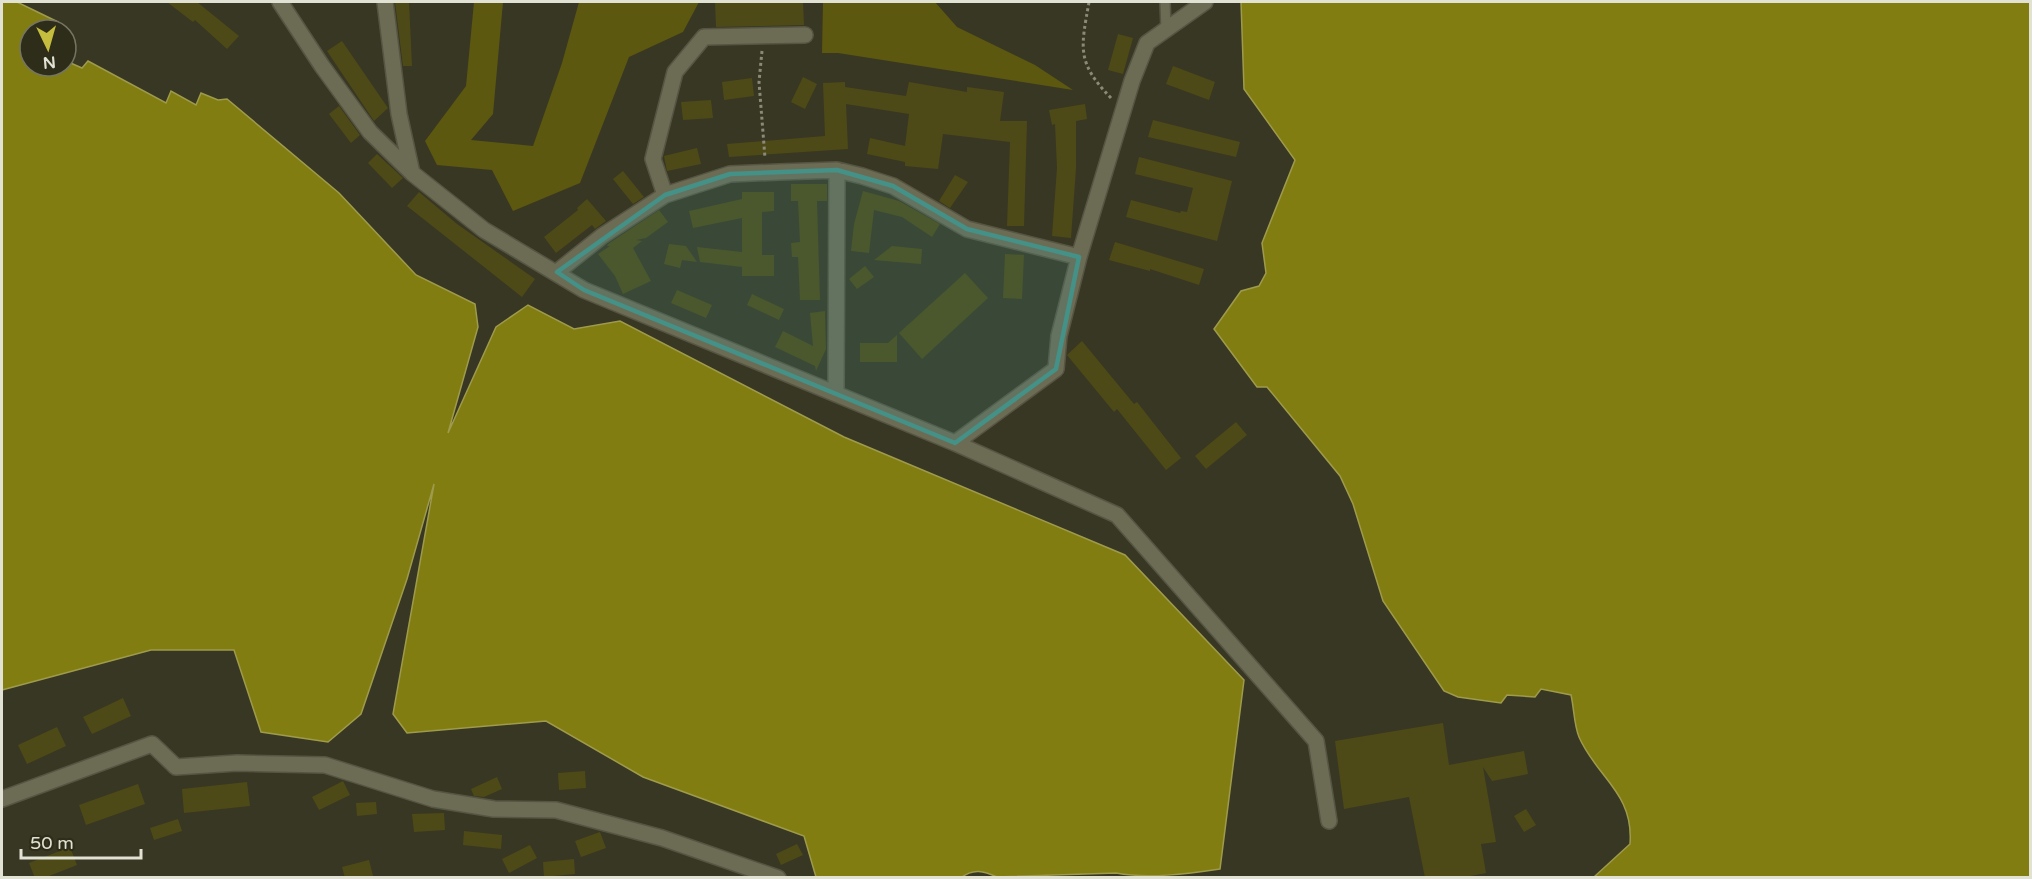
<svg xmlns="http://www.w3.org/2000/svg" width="2032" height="879" font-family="'Varela Round',sans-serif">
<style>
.green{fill:#5c580f}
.water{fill:#827d11;stroke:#9e9b4c;stroke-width:1.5}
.building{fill:#4d4a17}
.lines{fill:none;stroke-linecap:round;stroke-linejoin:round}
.service-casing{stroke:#565543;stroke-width:12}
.minor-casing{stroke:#565543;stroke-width:18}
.path{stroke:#8b8a79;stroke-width:3;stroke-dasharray:3 3;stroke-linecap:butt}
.service{stroke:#6c6c55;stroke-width:9}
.minor{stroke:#6c6c55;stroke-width:15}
.marked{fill:#449188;fill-opacity:0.2;stroke:#449188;stroke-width:4.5;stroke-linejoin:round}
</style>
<rect width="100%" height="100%" fill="#383723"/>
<path class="green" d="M474,2h29l-10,112 -22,26 62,6 29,-83 17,-61h120l-16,30 -54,25 -49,126 -67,28 -21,-41 -55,-5 -12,-24 41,-55z
M823,2h112l22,25 78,38 38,25 -235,-37h-16z"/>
<path class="water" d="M2,2h15l41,20 -3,8h-25v36h36v-5l16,7 6,-7 78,42 5,-12 25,14 5,-12 17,7 9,-1 112,94 77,82 59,29 3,23 -30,106 48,-106 32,-22 46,24 46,-8 224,116 281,118 119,125 -24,189c-33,5 -72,10 -104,4l-119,4c-13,-6 -24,-9 -36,1l-145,-1 -12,-41 -161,-59 -97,-56 -139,12 -14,-19 41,-230 -27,95 -46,135 -33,28 -67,-10 -27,-82h-83l-149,40z
M1241,2h789v875h-436l36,-33c4,-51 -33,-66 -51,-107 -5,-12 -5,-29 -8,-42l-30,-6 -6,8 -28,-2 -6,8 -43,-6 -14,-6 -61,-90 -30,-97 -13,-28 -73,-89h-10l-43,-58 27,-38 18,-5 7,-13 -4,-30 33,-83 -51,-71z"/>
<path class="building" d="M167,2h30l42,34 -12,13 -32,-29 -2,2z
M395,2h14l3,64h-9z
M715,2h88l1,23 -88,2z
M1118,34l15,4 -10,36 -15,-4z
M342,41l46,67 -14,13 -47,-70z
M1173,66l42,16 -6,18 -43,-16z
M803,77l14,7 -12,25 -14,-7z
M752,78l2,18 -30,4 -2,-18z
M845,82v5l61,9 3,-14 58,10v-5l37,5 -4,29h27l-3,105h-17l3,-84 -67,-8 -5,35 -33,-3v-4l-38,-8 3,-16 35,8 4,-32 -63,-10 2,45 -119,8 -2,-13 98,-8 -2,-53z
M711,100l2,18 -30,2 -2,-18z
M1085,104l2,15 -11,2v47l-5,70 -19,-2 5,-68 -2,-44 -3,1 -3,-15z
M339,106l21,29 -9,8 -22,-29z
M1153,120l87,22 -4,15 -88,-20z
M697,148l4,16 -34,7 -3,-15z
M377,154l26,24 -11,10 -24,-25z
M1139,157l93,24 -15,60 -91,-24 5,-17 49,13 1,-2 6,1 6,-24 -58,-14z
M623,171l21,26 -11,7 -20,-25z
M955,175l13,7 -18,26 -11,-7z
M791,184h36v17h-10l3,99h-20l-2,-43h-6l-1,-14 9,-1 -2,-41h-7z
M863,191l36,10 41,23 -8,13 -30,-20 -28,-7 -5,43 -18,-2 3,-27z
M419,192l38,32 78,55 -13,18 -115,-91z
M742,192h32v19l-12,1v43h12v21h-32v-9l-42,-5 -3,-15 45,5v-34l-49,10 -4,-17 53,-12z
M587,199l19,22 -11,8 -3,-4 -36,28 -12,-16 34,-27 -1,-2z
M659,210l9,12 -22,16 -10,2 6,1 -9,7 18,33 -28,13 -8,-18 -17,-22 12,-8h-3l1,-2z
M1115,242l89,27 -5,16 -49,-16v2l-41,-11z
M669,244l17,2 11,16 -15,-2 -2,8 -16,-4z
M892,246l30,3 -1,15 -47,-4z
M1005,254l19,1 -2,44 -19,-1z
M865,266l9,11 -17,12 -8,-10z
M965,273l23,25 -66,61 -23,-26z
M677,290l35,15 -6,13 -35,-15z
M752,294l32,15 -5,11 -32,-15z
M825,311l1,38 -10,22 -1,-5 -40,-19 8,-16 30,15 -3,-33z
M897,335v27h-37v-19h28z
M1082,341l52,63 3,-2 44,56 -15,12 -49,-61 -3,3 -47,-57z
M1236,422l11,13 -41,34 -11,-13z
M123,698l8,18 -39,18 -9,-17z
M1443,723l6,42 75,-14 4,23 -36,7 -9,-14 13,75 -15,2 5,29 -26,5h-35l-16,-81 -65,12 -9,-68z
M57,727l9,19 -39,18 -9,-19z
M585,771l1,17 -27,2 -1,-17z
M497,777l5,12 -18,8 -10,-1 -3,-7z
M343,781l7,14 -31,15 -7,-13z
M247,782l3,24 -66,7 -2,-24z
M138,784l7,20 -59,21 -7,-20z
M376,802l1,12 -20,2 -1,-13z
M1526,809l10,16 -12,7 -10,-16z
M444,813l1,17 -31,2 -2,-18z
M178,819l4,12 -28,9 -4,-12z
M464,831l38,4 -1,14 -38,-4z
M600,832l6,16 -25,9 -6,-16z
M797,844l6,11 -22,10 -5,-11z
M530,845l7,13 -28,15 -7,-14z
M70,847l7,18 -33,13h-9l-6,-15z
M574,859l1,15 -31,3 -1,-15z
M369,860l4,16 -28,2 -3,-11z"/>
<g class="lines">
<g class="service-casing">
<path id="service" d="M1165,2l1,28"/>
</g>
<g class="minor-casing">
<path id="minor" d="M280,2l42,64 48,66 42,41 72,57 100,60 371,153 162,72 199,226 13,80
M385,2l14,112 13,59
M665,195l-12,-36 22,-87 29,-35 101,-2
M557,272l45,-36 63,-41 65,-21 49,-2 58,-2 25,6 31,10 74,43 112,28 53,-176 15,-38 58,-41
M836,393l1,-223
M955,443l101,-74 3,-33 20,-79
M2,799l150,-55 24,23 61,-4 88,2 108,34 61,10 62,1 106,28 116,40"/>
</g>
<path class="path" d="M1089,2c-8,46 -13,60 22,96
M762,51l-3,31 6,76"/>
<use href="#service" class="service"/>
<use href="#minor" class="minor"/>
</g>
<path class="marked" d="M837,170l56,16 74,43 112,28 -23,112 -101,74 -371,-153 -27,-18 108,-77 65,-21z"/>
<rect width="2032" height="879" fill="none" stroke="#e1e1d4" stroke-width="6"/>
<g transform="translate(48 48) rotate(175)"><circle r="28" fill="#2e2d19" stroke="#767564" stroke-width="1.5"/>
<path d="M0-4.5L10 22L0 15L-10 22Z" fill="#c4bd3e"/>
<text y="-9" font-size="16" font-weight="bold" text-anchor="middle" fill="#e1e1d4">N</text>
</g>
<path d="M21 849v9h120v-9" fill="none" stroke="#e1e1d4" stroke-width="3"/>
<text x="30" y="849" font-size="18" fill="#e1e1d4" stroke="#2e2d19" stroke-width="4.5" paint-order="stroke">50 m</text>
</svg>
